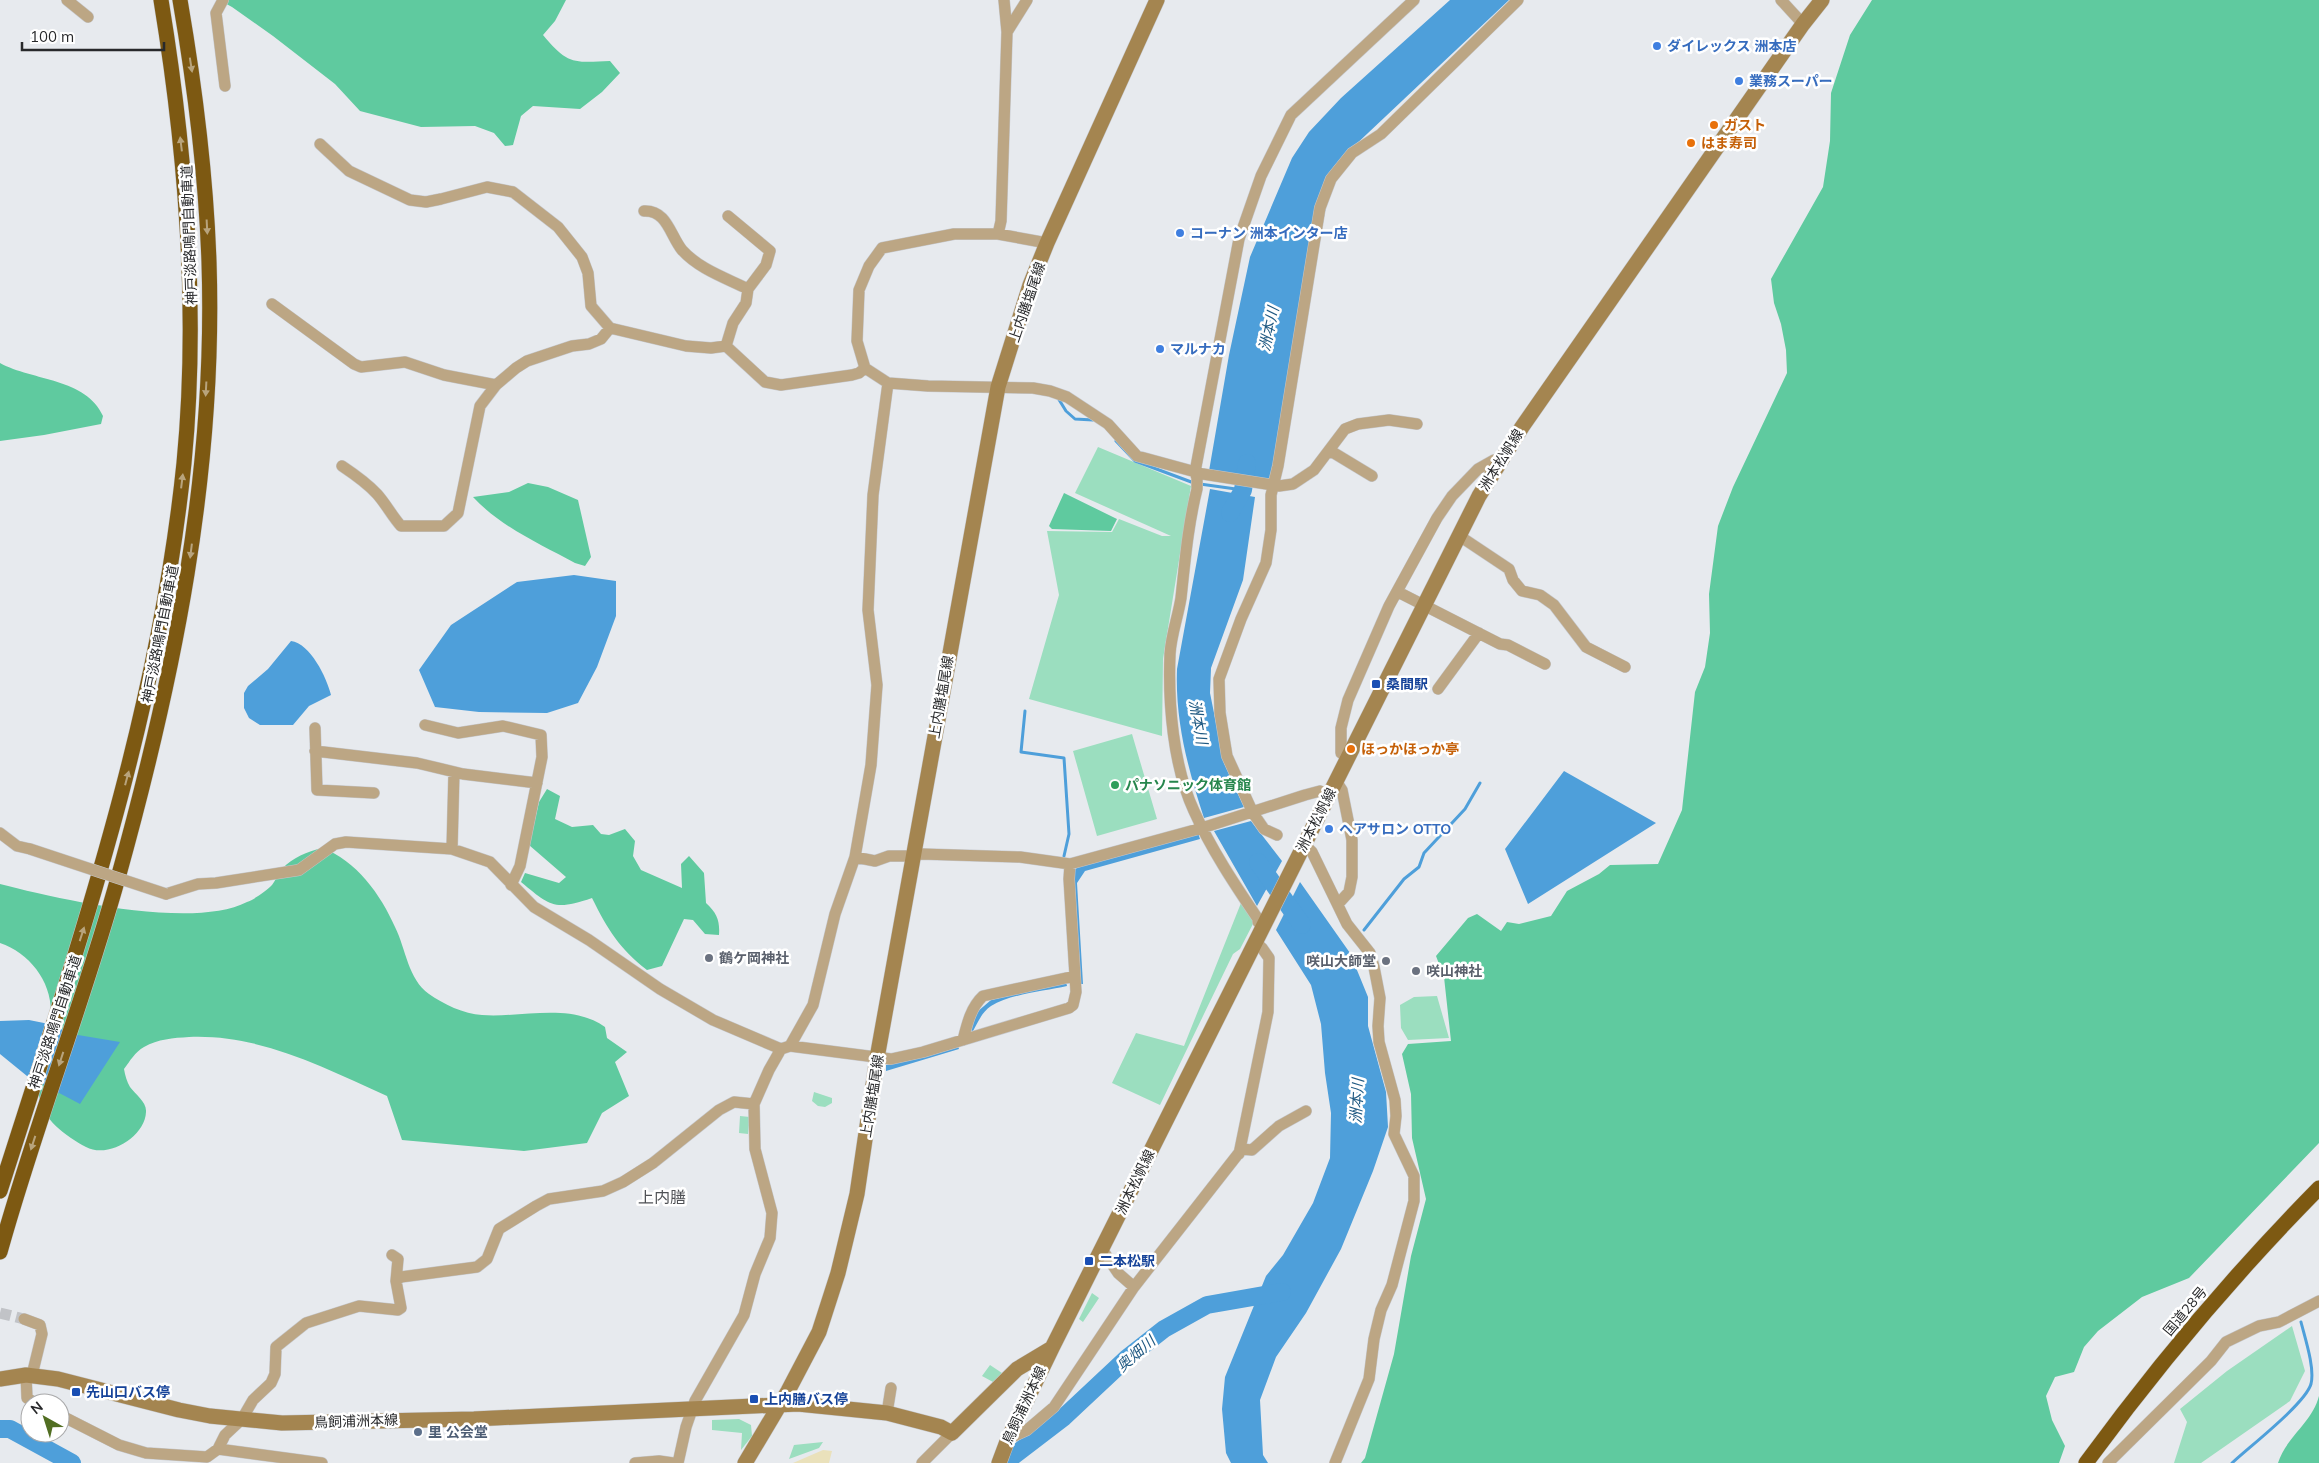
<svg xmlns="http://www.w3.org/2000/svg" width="2319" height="1463" font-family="Mulish,'Noto Sans JP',sans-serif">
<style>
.green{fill:#9bdebf}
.forest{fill:#5fca9f}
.sand{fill:#eae1bb}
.water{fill:#4e9fda}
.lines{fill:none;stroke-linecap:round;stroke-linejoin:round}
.stream{stroke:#4e9fda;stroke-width:3}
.river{stroke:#4e9fda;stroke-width:18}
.street-tunnel{stroke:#c1c3c7;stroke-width:11;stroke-dasharray:11 5.5;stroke-linecap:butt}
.street-casing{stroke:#c5c7cb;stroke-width:12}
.secondary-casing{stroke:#c5c7cb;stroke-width:16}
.highway-casing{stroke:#c5c7cb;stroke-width:16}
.street{stroke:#bca684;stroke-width:11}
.secondary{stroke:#a48550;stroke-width:15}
.highway{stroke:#7d5912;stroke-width:15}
.street-bridge-casing{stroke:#c5c7cb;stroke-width:12;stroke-linecap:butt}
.street-bridge{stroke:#bca684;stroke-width:11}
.oneway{fill:#b8a47d}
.shop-dot{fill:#3f7fe0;stroke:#fff;stroke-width:2}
.food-dot{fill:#e8710a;stroke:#fff;stroke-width:2}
.transit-dot{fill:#1a4fb4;stroke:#fff;stroke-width:2}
.leisure-dot{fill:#2e9e5b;stroke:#fff;stroke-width:2}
.worship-dot{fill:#6b7280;stroke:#fff;stroke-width:2}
.service-dot{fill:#5c6f8a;stroke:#fff;stroke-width:2}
.labels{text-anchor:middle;stroke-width:5;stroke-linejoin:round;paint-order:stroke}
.shop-label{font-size:14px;font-weight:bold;fill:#366cbe;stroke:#fff;text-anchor:start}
.food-label{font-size:14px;font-weight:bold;fill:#c56008;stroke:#fff;text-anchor:start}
.street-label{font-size:14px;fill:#28292b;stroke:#fff}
.transit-label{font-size:14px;font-weight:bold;fill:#164399;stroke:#fff;text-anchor:start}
.leisure-label{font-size:14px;font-weight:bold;fill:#27864d;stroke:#fff;text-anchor:start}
.worship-label{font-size:14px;font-weight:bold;fill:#5b616d;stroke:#fff;text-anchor:start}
.service-label{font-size:14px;font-weight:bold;fill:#4e5e75;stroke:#fff;text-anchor:start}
.water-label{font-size:15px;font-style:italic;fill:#1f5982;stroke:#fff}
.quarter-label{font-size:16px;fill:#505256;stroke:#fff}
</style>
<rect width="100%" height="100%" fill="#e7eaee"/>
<path class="green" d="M1098,447l93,39 -28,173 -1,77 -133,-37 30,-104 -12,-64 65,1 7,-13 43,17h9l-96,-43z
M1132,734l25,85 -60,17 -24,-85z
M1241,903l13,19 -14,27 -7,5 -73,151 -48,-22 24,-50 48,13z
M1437,996l12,42 -41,2 -7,-12 -1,-23 14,-8z
M814,1092l18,6v5l-7,4 -7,-1 -6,-5z
M740,1116l10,1 -2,17 -9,-1z
M1092,1293l7,5 -16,24 -4,-3z
M2292,1326l13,45 -15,30 -89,62h-27l13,-41 -7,-13 47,-38z
M990,1365l12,8 -9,9 -11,-6z
M739,1419l12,6 1,11 -11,14 1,-17 -30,-3v-10z
M823,1442l-4,6 -30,11 5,-14z"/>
<path class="forest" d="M219,0h347l-11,21 -12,14c24,29 30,28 67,26l10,12 -18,19 -22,17 -47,-3 -12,10 -8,29 -8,1 -11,-13 -19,-7 -54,1 -61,-16 -25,-27 -62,-48 -41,-29z
M1872,0h447v1143l-130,135 -47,19 -44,34 -14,16 -10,25 -19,5 -9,19 6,24 13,26 -6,17h-698l4,-5 29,-104 17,-98 15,-57 -14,-61 -1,-44 -9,-40 6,-10 43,-3 -7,-64 -8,-21 32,-38 9,-4 24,17 6,-9 12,2 32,-8 16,-25 32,-17 11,-9 48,-1 24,-54 13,-118 10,-25 5,-34 -1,-39 9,-68 15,-39 54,-114 -1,-23 -5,-26 -7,-21 -3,-24 52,-92 7,-46 1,-48 19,-58z
M0,363c33,18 86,15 103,53l-2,8 -57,11 -44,6z
M528,483l20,4 30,13 13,57 -6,9 -10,-3c-35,-19 -74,-36 -102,-66l36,-5z
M1064,493l53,26 -6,12 -59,-2 -3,-3z
M547,789l13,7 -5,23 17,8 21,-2 8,9 8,1 16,-6 10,12 -2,15 8,14 41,18 -1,-24 8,-8 15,17 2,30c11,10 14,18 13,32l-14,-1 -12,-14 -9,-1 -22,47 -15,4c-28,-22 -39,-40 -55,-72 -38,13 -42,8 -71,-16l4,-9 34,10 7,-6 -37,-32 10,-43z
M322,848c34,12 59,47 73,79 11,22 13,52 34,67 14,10 35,20 53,21 40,3 88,-13 123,12l2,11 20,14 -12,10 14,34 -27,17 -15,30 -63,8 -122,-11 -15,-44c-64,-29 -127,-62 -198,-59 -16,1 -31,2 -45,10 -9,5 -14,14 -20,22 1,6 3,13 6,18 5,7 17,15 16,25 -1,25 -38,47 -60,35 -20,-11 -44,-27 -47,-52 -2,-9 2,-21 4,-30 3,-17 8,-36 8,-53 0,-32 -22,-59 -51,-69v-59c58,15 193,46 247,18 8,-3 19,-11 25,-17 4,-5 6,-12 10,-16 11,-12 25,-17 40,-21z
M2319,1396v67h-41c8,-26 34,-40 41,-67z"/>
<path class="sand" d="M823,1450l9,1 -3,12h-36z"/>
<path class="water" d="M1450,0h59l-159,150 -17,22 -62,309 -62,-10 20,-116 21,-98 42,-99 17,-26 32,-34z
M1210,489l45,8 -12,83 -32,88 -1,25 14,70 20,44 -40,11c-16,-49 -29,-97 -27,-149z
M574,575l42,6v35l-19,51 -19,36 -31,10 -68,-1 -44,-5 -16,-37 32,-45 66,-43z
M291,641c19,2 36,37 40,54l-22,11 -16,19h-33l-11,-7 -5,-10v-15l4,-7 20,-17z
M1564,771l92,52 -128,81 -23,-55z
M1251,821l31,40 -25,45 -43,-75z
M1198,833l2,6 -115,32 -8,12 6,101h-5l-7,-105 3,-9 7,-5z
M1300,882l50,71 18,44v29l18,66 2,35 -15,44 -32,78 -35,64 -30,44 -16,43 3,55 5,8h-37l-5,-10 -4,-44 3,-32 41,-101 17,-21 30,-52 17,-45 1,-45 -6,-40 -4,-49 -10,-39 -35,-55z
M1066,982l1,4c-22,5 -57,8 -76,20 -9,6 -13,16 -18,25l-4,-1 8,-18 14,-12z
M29,1020l15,3 34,12 42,7 -40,62 -53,-28 -27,-22v-33z
M958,1046l1,3 -73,22v-6l30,-6z"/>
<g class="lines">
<path class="stream" d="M1058,398l8,13 9,8 18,1
M1116,441l19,20 59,22
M1200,484l43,6
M1025,711l-4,41 43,6 5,76 -5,22
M1364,930l40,-51 15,-12 5,-14 41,-44 15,-26
M2232,1463c17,-16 73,-59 79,-79 4,-16 -6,-46 -10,-62"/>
<path class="river" d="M1230,513l13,-23 4,-27
M1258,862l44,63
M0,1429h10l62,34
M1004,1463l60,-46 63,-59 37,-29 43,-24 75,-13"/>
<path class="street-tunnel" d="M0,1313l24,6"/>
<g class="street-casing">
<path id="street" d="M67,0l21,17
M223,0l-7,13 9,73
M1781,0l22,24
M1007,32l20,-32
M320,144l29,27 61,29 16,2 15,-3 46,-12 26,5 45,35 24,30 6,16 3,33 19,22 76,18 25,2 15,-2 39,36 16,3 71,-10 7,-2 6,-5
M644,211c23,-1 26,24 38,39 17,19 44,28 66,39
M998,234l3,-13 6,-189 -3,-32
M1047,243l-49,-9h-44l-72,14 -13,18 -10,24 -2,51 8,27 23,15 40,3 105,2 17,3 17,6 41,27 29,32 66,18 76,12 14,-2 21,-14 31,-41 13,-5 31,-4 28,4
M272,304l82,60 7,3 44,-5 39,13 52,10
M726,346l7,-23 13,-20 2,-14 18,-24 4,-14 -42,-35
M1329,450l43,26
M342,466c12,8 24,16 35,28 9,10 15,22 24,32h43l14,-13 22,-107 16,-21 20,-17 11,-7 45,-15 17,-2 12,-5 9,-11
M1458,535l51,34 4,11 9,11 18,4 14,10 32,42 39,20
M1398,592l102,52 8,1 37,19
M1438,689l41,-56
M425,725l33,8 45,-7 38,9 1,22 -22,109 -9,19
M315,728l2,62 57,3
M315,751l102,12 46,11 74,9
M1347,757l-6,-4v-25l7,-28 41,-94 48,-88 15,-22 26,-27 16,-9 5,3
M1336,781l6,9 10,50v37l-3,15 -11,12
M0,833l17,13 13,3
M1277,835l-13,-6 -11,-16 -26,-57 -7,-43 -1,-34 22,-60 25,-56 5,-33v-35l7,-29 42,-258 11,-29 21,-26 29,-19 137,-134
M1304,844l8,8 35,72 23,29 4,14 6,31 -2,28 1,16 16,58 1,16 -2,18 20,42v25l-22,84 -11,25 -7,29 -5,40 -34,84
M452,849l2,-77
M855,857l20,4 14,-5h24l8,-2 99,3 50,7 132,-36 103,-33 15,-4 8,4
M166,894l32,-10 18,-1 83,-13 36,-26 11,-2 106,7 38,13 44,45 55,33 71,49 53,31 68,29
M1258,922v-3c-23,-34 -47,-70 -64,-108 -21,-45 -26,-108 -24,-157 1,-19 8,-37 11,-56 4,-37 7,-73 16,-109v-11l-2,-6 44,-233 22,-63 30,-61 123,-115
M963,1040c4,-16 8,-33 20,-44l92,-20
M790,1046l23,-41 22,-91 20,-57 16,-92 6,-80 -9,-75 5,-115 15,-112
M1239,1154l29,-142 1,-54 -7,-10 -7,-6
M1102,1249l16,24 16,14
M392,1255l6,4 -2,22
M24,1319l16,6 2,9 -10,41
M26,1375l1,23 8,5
M887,1413l4,-25
M60,1415l59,30 27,8 61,4 11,-8 104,14
M1008,1439l19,-9 27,-23 80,-120 108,-138 10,1 27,-24 27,-15
M218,1449l7,-14 17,-16 11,-19 18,-17 4,-9 1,-27 30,-24 53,-17 39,4 3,-2 -5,-27 5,-4 76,-10 10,-8 12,-30 37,-23 13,-7 54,-8 20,-9 30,-19 66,-53 15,-8 20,2
M635,1463l24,-2 14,2
M678,1463l8,-36 9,-26 49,-86 11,-41 15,-36 2,-25 -17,-64 -1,-45 15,-34 12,-21 9,-3 101,13 32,-7 146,-44 4,-3 3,-13 -7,-113 1,-15
M922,1463l30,-30
M2108,1463l103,-102 15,-19 33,-16 20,-4 40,-21"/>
</g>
<g class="secondary-casing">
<path id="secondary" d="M0,1379l26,-4 32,4 121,31 31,6 72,7 192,-4 324,-15 89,9 54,14 11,6 65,-64 35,-21
M745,1463l43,-72 31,-59 19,-59 19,-79 20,-136 121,-671 32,-102 17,-42 110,-243
M999,1463l9,-24 44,-91 427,-852 43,-69 281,-403 19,-24"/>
</g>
<g class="highway-casing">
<path id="highway" d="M0,1191c77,-242 158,-474 184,-728 15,-154 2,-311 -23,-463
M0,1252c35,-126 83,-248 118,-374 56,-201 98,-406 91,-616 -3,-88 -14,-175 -29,-262
M2086,1463c71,-97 148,-189 233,-275"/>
</g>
<use href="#street" class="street"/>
<use href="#secondary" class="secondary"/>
<use href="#highway" class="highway"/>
<g class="street-bridge-casing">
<path id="street-bridge" d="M30,849l136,45"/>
</g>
<use href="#street-bridge" class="street-bridge"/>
</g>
<defs><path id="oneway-solid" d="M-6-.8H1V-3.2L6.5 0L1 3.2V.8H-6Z" transform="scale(1.25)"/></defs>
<g class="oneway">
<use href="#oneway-solid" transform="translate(191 65) rotate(81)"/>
<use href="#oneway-solid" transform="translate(181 144) rotate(-97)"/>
<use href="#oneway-solid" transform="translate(207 227) rotate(87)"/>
<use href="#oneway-solid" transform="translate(206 389) rotate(93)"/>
<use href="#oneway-solid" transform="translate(182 481) rotate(-83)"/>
<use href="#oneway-solid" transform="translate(191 551) rotate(97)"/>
<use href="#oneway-solid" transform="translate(127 778) rotate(-75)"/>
<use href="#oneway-solid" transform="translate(82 934) rotate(-72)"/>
<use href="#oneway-solid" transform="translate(61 1059) rotate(108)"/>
<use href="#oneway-solid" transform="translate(33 1143) rotate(108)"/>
</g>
<g class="shop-dot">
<circle cx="1657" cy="46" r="5"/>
<circle cx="1739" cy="81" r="5"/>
<circle cx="1180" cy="233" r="5"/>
<circle cx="1160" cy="349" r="5"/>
<circle cx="1329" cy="829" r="5"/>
</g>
<g class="food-dot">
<circle cx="1714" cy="125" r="5"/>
<circle cx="1691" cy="143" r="5"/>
<circle cx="1351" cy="749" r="5"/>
</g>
<g class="transit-dot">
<rect x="1371" y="679" width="10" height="10" rx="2.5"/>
<rect x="1084" y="1256" width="10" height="10" rx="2.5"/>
<rect x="71" y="1387" width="10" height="10" rx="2.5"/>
<rect x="749" y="1394" width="10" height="10" rx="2.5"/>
</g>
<circle class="leisure-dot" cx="1115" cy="785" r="5"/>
<g class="worship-dot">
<circle cx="709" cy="958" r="5"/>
<circle cx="1386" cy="961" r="5"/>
<circle cx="1416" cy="971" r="5"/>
</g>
<circle class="service-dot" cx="418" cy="1432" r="5"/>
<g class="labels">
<g class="shop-label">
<text x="1667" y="51">ダイレックス 洲本店</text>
<text x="1749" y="86">業務スーパー</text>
<text x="1190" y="238">コーナン 洲本インター店</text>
<text x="1170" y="354">マルナカ</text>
<text x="1339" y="834">ヘアサロン OTTO</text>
</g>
<g class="food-label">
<text x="1724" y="130">ガスト</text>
<text x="1701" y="148">はま寿司</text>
<text x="1361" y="754">ほっかほっか亭</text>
</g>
<g class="street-label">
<text transform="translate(189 235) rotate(-92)" y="5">神戸淡路鳴門自動車道</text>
<text transform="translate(1027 302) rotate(-71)" y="5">上内膳塩尾線</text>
<text transform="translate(1501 460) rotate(-58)" y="5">洲本松帆線</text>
<text transform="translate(160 634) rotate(-79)" y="5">神戸淡路鳴門自動車道</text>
<text transform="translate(941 697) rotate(-80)" y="5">上内膳塩尾線</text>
<text transform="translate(1316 820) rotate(-63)" y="5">洲本松帆線</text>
<text transform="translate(55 1022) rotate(-72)" y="5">神戸淡路鳴門自動車道</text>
<text transform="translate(872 1096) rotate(-81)" y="5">上内膳塩尾線</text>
<text transform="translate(1135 1182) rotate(-64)" y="5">洲本松帆線</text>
<text transform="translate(2185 1311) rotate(-50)" y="5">国道28号</text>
<text transform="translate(1024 1405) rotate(-65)" y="5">鳥飼浦洲本線</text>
<text transform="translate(356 1421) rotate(-2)" y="5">鳥飼浦洲本線</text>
</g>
<g class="transit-label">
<text x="1386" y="689">桑間駅</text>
<text x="1099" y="1266">二本松駅</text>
<text x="86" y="1397">先山口バス停</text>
<text x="764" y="1404">上内膳バス停</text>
</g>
<g class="leisure-label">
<text x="1125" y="790">パナソニック体育館</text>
</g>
<g class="worship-label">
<text x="719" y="963">鶴ケ岡神社</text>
<text x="1376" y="966" text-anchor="end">咲山大師堂</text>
<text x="1426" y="976">咲山神社</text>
</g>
<g class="service-label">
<text x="428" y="1437">里 公会堂</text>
</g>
<g class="water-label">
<text transform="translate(1269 329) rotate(-78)" y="5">洲本川</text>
<text transform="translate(1198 722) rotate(80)" y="5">洲本川</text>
<text transform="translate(1357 1101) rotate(-87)" y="5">洲本川</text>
<text transform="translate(1136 1354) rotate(-41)" y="5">奥畑川</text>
</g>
<g class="quarter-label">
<text x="662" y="1203">上内膳</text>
</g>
</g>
<g transform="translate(45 1418) rotate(321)"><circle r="24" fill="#ffffff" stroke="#a9a9aa"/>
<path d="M0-4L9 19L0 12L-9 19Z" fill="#516e22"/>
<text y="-8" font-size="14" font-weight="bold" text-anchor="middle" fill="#28292b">N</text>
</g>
<path d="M22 42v8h142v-8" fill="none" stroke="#28292b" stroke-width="2.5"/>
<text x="30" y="42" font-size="15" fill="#28292b" stroke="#ffffff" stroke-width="4" paint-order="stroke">100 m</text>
</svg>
